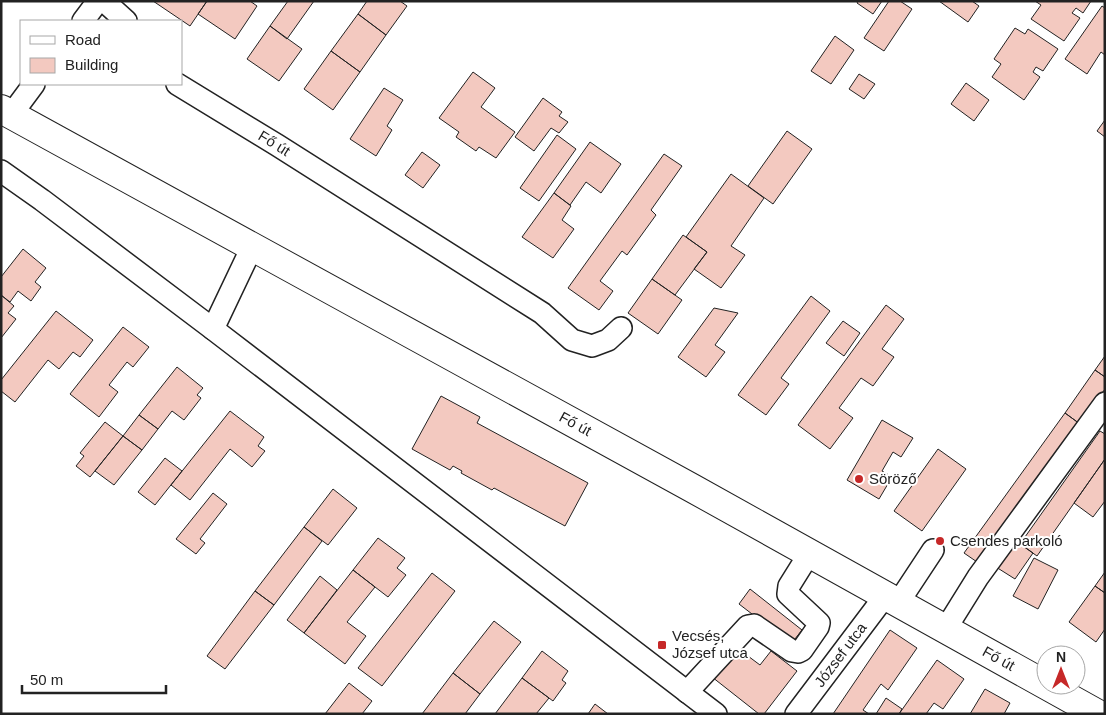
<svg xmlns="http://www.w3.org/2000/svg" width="1106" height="715" font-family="Helvetica,sans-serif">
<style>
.building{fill:#f3c9c0;stroke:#222}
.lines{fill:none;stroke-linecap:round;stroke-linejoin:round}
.minor-casing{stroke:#222;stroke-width:24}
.major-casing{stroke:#222;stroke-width:30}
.minor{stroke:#fff;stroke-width:21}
.major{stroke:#fff;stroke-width:28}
.poi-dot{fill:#c62828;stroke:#fff;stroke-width:2}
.labels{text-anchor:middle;stroke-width:4;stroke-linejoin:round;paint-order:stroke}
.street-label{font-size:15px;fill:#222;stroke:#fff}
.poi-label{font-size:15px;fill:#222;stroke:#fff;text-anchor:start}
</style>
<rect width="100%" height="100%" fill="#fff"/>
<path class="building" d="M153,1h54l-17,25z
M207,1h43l7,5 -22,33 -37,-25z
M288,1h26l-27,38 -17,-13z
M367,1h33l7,5 -21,29 -28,-21z
M858,1h24l-9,13 -16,-11z
M889,1h11l12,8 -28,42 -20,-13z
M939,1h33l7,5 -11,16z
M1035,1h56l-8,12 -7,-5 -4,5 8,5 -16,23 -33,-22 10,-14z
M1102,6l3,2v47l-4,-3 -14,22 -22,-15z
M358,14l28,21 -26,37 -29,-21z
M270,26l32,23 -23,32 -32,-22z
M1015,28l10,6 3,-5 30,20 -15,22 -7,-4 -3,5 7,5 -16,23 -32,-23 9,-13 -7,-5z
M835,36l19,14 -23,34 -20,-13z
M331,51l29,21 -27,38 -29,-21z
M473,72l22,16 -14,19 34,25 -19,26 -17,-11 -3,4 -20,-14 3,-5 -20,-14z
M859,74l16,10 -11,15 -15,-10z
M966,83l23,17 -15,21 -23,-17z
M384,88l19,12 -16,26 5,4 -16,26 -26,-17z
M543,98l19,14 -3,4 9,6 -9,11 -8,-5 -17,23 -19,-14z
M1105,120v17l-8,-6z
M787,131l25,18 -39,55 -25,-18z
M557,135l19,14 -37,52 -19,-13z
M590,142l31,22 -20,29 -15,-11 -16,23 -16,-12z
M422,152l18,13 -17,23 -18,-13z
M664,154l18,12 -31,44 5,5 -29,40 -5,-4 -22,30 13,10 -14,19 -31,-22z
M731,174l33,24 -33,48 14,9 -24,33 -27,-19 13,-17 -21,-15z
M554,193l17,13 -9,14 12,9 -21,29 -31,-21z
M683,235l24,17 -32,43 -23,-16z
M23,249l23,19 -11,14 6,5 -10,14 -13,-10 -8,11 -9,-7v-18z
M652,279l30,21 -24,34 -30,-21z
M1,295l13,11 -6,7 8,6 -15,19z
M811,296l19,15 -49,67 8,6 -23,31 -28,-20z
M886,305l18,14 -22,30 12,8 -21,29 -12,-8 -22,30 14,10 -23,31 -32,-24z
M714,308l24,5 -23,32 10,7 -19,25 -28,-20z
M56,311l37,29 -13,17 -7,-5 -14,17 -11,-9 -33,42 -14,-11v-11z
M843,321l17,12 -16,23 -18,-13z
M123,327l26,20 -16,20 -6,-5 -18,23 9,7 -19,25 -29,-23z
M1105,356v21l-10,-7z
M177,367l26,21 -6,7 4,3 -17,22 -12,-9 -14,18 -19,-14z
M1095,370l10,7v12l-25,35 -15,-11z
M441,396l39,21 -3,6 111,60 -23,43 -71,-38 -2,2 -31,-17 1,-2 -9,-5 -3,4 -38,-21z
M230,411l34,26 -6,9 7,5 -13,16 -22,-18 -40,51 -19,-15z
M1065,413l15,11 -100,140 -16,-11z
M139,415l19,14 -16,21 -19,-14z
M882,420l31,18 -12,19 -8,-5 -11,19 10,6 -13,22 -32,-19z
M105,422l18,14 -33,41 -14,-11 8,-10 -4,-3z
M1100,431l5,3v25l-68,97 -17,-12z
M123,436l19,14 -28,35 -19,-14z
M938,449l28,20 -44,62 -28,-20z
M165,458l17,13 -27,34 -17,-13z
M1105,459v42l-12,16 -19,-14z
M333,489l24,19 -29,37 -24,-18z
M213,493l14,11 -27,35 5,4 -9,11 -20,-15z
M304,527l18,14 -48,64 -19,-14z
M378,538l27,20 -8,10 9,7 -18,22 -35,-27z
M1015,540l18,13 -18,26 -19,-12z
M1034,558l24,12 -20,39 -25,-13z
M353,570l22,17 -28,35 19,14 -21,28 -41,-31z
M1105,572v21l-10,-7z
M432,573l23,18 -73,95 -24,-18z
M320,576l17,14 -33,43 -17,-13z
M1095,586l10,7v36l-9,13 -27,-20z
M750,589l52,41 -11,14 -52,-40z
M255,591l19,14 -49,64 -18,-13z
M494,621l27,21 -41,52 -27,-21z
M890,630l27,18 -29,42 -7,-6 -18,26 6,4h-36z
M736,647l24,18 11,-14 26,20 -33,43h-5l-47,-37z
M542,651l26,20 -6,9 4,3 -13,18 -31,-23z
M937,660l27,19 -21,30 -9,-6 -8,11h-27z
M453,673l27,21 -15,20h-43z
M522,678l27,20 -13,16h-41z
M349,683l23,18 -10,13h-37z
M985,689l25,14 -6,11h-34z
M886,698l16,11 -3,5h-23z
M595,704l13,10h-20z"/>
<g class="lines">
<g class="minor-casing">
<g id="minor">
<path d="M104,1l22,20"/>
<path d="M83,21l15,-20"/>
<path id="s1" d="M177,84l100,61 265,168 30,27 20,6 16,-6 13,-12"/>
<path d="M11,115l23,-31"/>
<path d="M1,171l41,29 171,129 503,385"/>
<path d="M213,329l39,-82"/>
<path d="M898,603l35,-53"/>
<path d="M945,630l33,-53 127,-174"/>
<path d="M687,692l61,-66 6,-1 38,26 6,1 4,-2 16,-23 1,-4 -31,-29 1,-8 20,-32"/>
<path id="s2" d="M796,714l89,-118"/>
</g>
</g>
<g class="major-casing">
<g id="major">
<path id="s3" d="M1,109l691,379 406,226"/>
</g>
</g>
<use href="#minor" class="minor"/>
<use href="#major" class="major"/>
</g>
<g class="poi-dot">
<circle cx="859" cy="479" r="5"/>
<circle cx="940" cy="541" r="5"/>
<rect x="657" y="640" width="10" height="10" rx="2.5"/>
</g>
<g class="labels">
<g class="street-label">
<text dy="5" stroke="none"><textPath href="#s1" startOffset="114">Fő út</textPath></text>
<text dy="5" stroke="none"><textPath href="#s3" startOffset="655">Fő út</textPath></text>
<text dy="5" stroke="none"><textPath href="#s2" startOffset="74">József utca</textPath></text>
<text dy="5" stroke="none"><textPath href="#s3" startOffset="1139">Fő út</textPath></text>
</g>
<g class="poi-label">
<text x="869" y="484">Söröző</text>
<text x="950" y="546">Csendes parkoló</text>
<text x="672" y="641">Vecsés,<tspan x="672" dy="17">József utca</tspan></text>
</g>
</g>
<rect width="1106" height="715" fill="none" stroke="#222222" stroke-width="5"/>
<rect x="20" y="20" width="162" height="65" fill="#ffffff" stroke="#a7a7a7"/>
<rect x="30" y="36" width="25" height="8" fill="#ffffff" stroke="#a7a7a7"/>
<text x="65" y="45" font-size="15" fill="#222222">Road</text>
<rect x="30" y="58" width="25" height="15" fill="#f3c9c0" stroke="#a7a7a7"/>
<text x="65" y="70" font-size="15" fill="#222222">Building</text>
<g transform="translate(1061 670)"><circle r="24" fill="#ffffff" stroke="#a7a7a7"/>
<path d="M0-4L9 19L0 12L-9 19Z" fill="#c62828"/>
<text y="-8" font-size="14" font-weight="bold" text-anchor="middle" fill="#222222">N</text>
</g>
<path d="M22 685v8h144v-8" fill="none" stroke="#222222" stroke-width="2.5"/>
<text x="30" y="685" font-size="15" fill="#222222" stroke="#ffffff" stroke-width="4" paint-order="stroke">50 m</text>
</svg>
